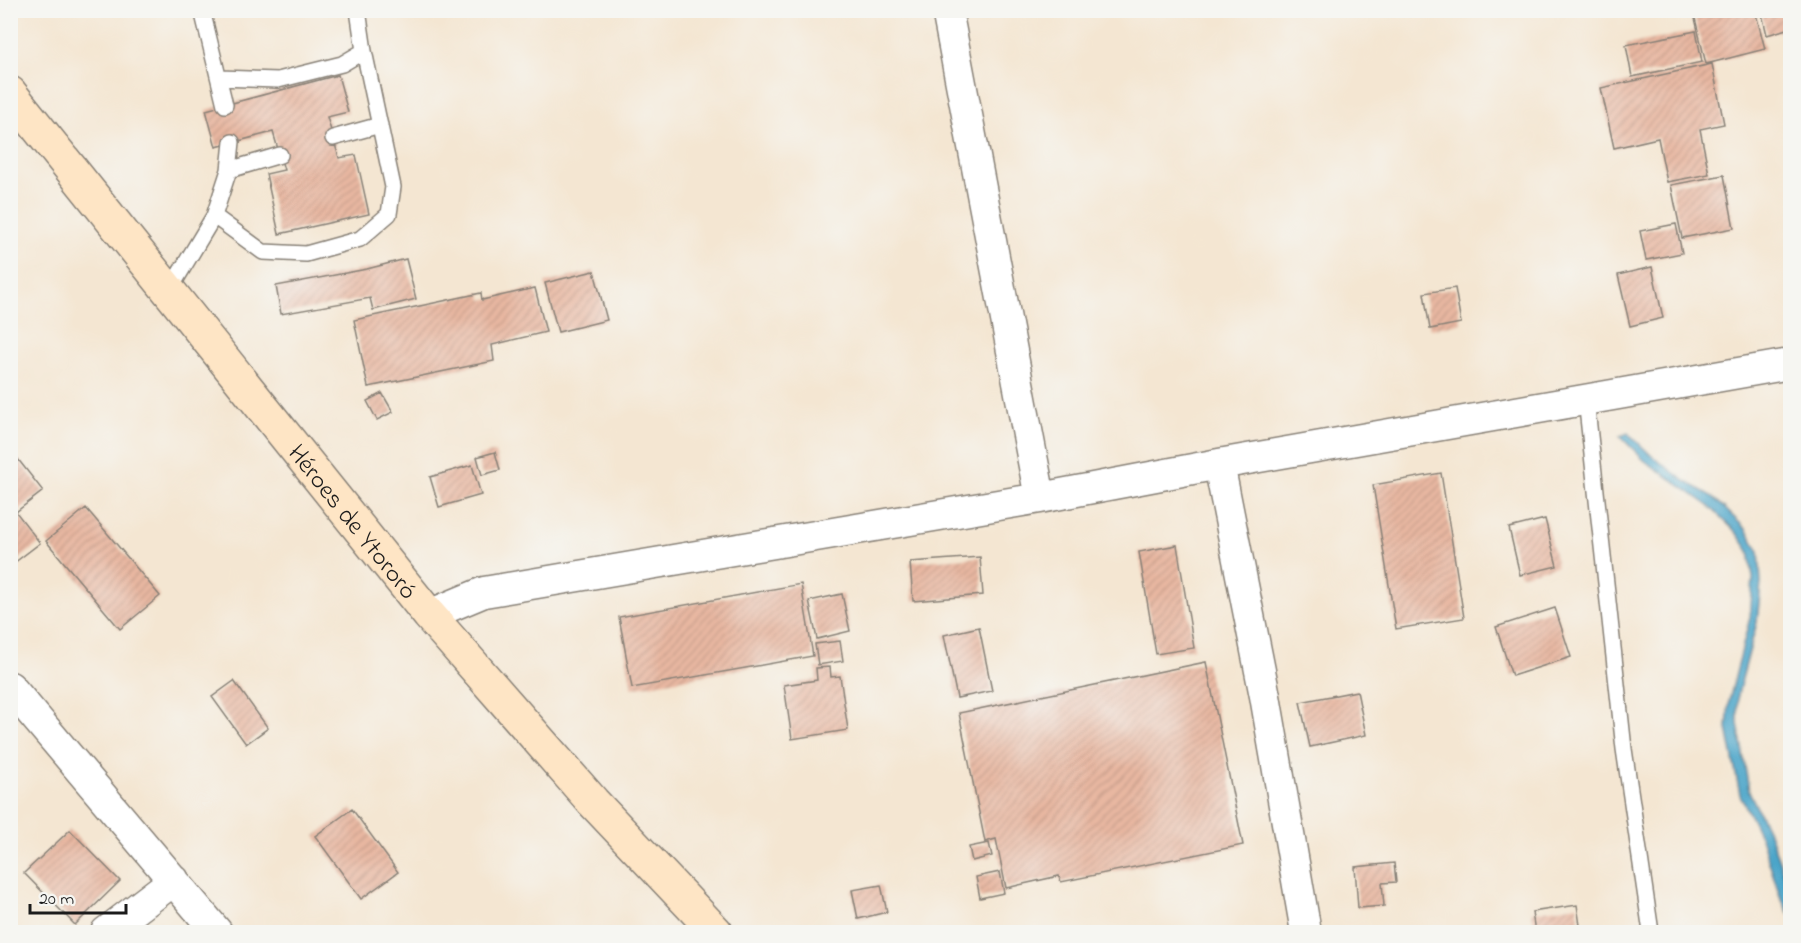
<svg xmlns="http://www.w3.org/2000/svg" width="1801" height="943" font-family="'Indie Flower',sans-serif">
<style>
.water{fill:#4ca5c9;stroke:#346072;stroke-width:1.5}
.building{fill:url(#building-hatch)}
.lines{fill:none;stroke-linecap:round;stroke-linejoin:round}
.service-casing{stroke:#888177;stroke-width:18}
.minor-casing{stroke:#888177;stroke-width:33}
.secondary-casing{stroke:#888177;stroke-width:36}
.service{stroke:#fff;stroke-width:15}
.minor{stroke:#fff;stroke-width:30}
.secondary{stroke:#fee5c5;stroke-width:33}
.labels{text-anchor:middle;stroke-width:4.5;stroke-linejoin:round;paint-order:stroke}
.street-label{font-size:26px;fill:#1c1c1c;stroke:#f6f6f2}
</style>
<defs>
<pattern id="building-hatch" width="6" height="6" patternUnits="userSpaceOnUse" patternTransform="scale(1.5)"><rect width="6" height="6" fill="#e8b7a1"/><path d="M-1 1l2-2M0 6l6-6M5 7l2-2" fill="none" stroke="#c69d8a"/></pattern>
</defs>
<rect width="100%" height="100%" fill="#f6f6f2"/>
<filter id="ink" filterUnits="userSpaceOnUse"><feTurbulence type="fractalNoise" baseFrequency=".0167" numOctaves="2"/><feDisplacementMap in="SourceGraphic" scale="12" xChannelSelector="R" yChannelSelector="G"/><feConvolveMatrix kernelMatrix="1 2 1 2 8 2 1 2 1" color-interpolation-filters="sRGB"/></filter>
<filter id="wash" filterUnits="userSpaceOnUse"><feTurbulence type="fractalNoise" baseFrequency=".008" numOctaves="4" result="noise"/><feDisplacementMap in="SourceGraphic" scale="24" xChannelSelector="R" yChannelSelector="G"/><feGaussianBlur stdDeviation="1.35" result="paint"/><feColorMatrix in="noise" values="0 0 0 0 0 0 0 0 0 0 0 0 0 0 0 0 0 1.4 0 .05"/><feComposite in="paint" operator="in"/></filter>
<g filter="url(#wash)">
<rect width="100%" height="100%" fill="#f4e6d2"/>
<path class="water" d="M1628,433l24,23 33,25 28,16 33,32 13,22 2,32 -4,39 -19,72v29l11,68 20,42 21,58v25l-10,-20 -19,-58 -21,-43 -13,-67 2,-27 21,-84 3,-39 -4,-27 -13,-19 -27,-26 -64,-45 -25,-25z"/>
<g id="blocks">
<path class="building" d="M1693,10h62l10,39 -59,15z
M1761,10h29v18l-23,7z
M1696,31l6,31 -70,15 -6,-32z
M1712,64l12,60 -24,5 9,45 -42,8 -9,-44 -44,10 -13,-60z
M338,75l10,37 -21,5 12,41 17,-3 13,59 -90,20 -13,-60 18,-4 -11,-38 -57,15 -10,-37z
M1724,175l10,53 -52,10 -11,-53z
M1676,224l6,29 -36,7 -6,-29z
M406,259l10,40 -43,11 -3,-12 -89,16 -5,-28 91,-17z
M1652,267l11,51 -33,8 -12,-51z
M594,271l13,49 -49,12 -13,-49z
M535,288l11,44 -54,13 2,16 -126,26 -14,-67 127,-27 1,7z
M1455,288l6,35 -31,6 -6,-36z
M382,393l11,19 -16,8 -10,-19z
M10,449l33,42 -27,21 24,31 -30,23z
M495,452l5,18 -18,5 -5,-18z
M472,465l9,30 -42,12 -9,-30z
M1441,473l23,145 -68,11 -23,-144z
M86,508l74,88 -40,33 -74,-88z
M1545,519l12,47 -37,9 -11,-47z
M1177,545l17,103 -38,6 -17,-102z
M980,557l3,38 -70,6 -3,-39z
M801,584l12,72 -181,32 -13,-71z
M842,594l8,37 -33,8 -8,-38z
M1555,608l16,49 -59,19 -16,-49z
M979,627l13,64 -35,7 -13,-63z
M840,641l3,20 -25,4 -3,-21z
M1206,662l37,183 -182,37 -2,-6 -53,12 -10,-49 -11,3 -26,-129z
M830,667l1,10 9,-1 8,54 -56,9 -8,-54 33,-5 -1,-12z
M234,681l34,47 -22,16 -34,-47z
M1357,691l9,44 -56,12 -10,-45z
M352,809l46,63 -37,27 -46,-63z
M70,830l50,51 -45,44 -51,-52z
M989,843l3,13 -20,5 -3,-14z
M1394,863l2,19 -14,1 2,23 -26,2 -3,-41z
M1000,872l4,21 -24,5 -4,-21z
M881,885l6,27 -29,7 -6,-29z
M1577,905l4,27h-46l-3,-20z"/>
</g>
</g>
<g filter="url(#ink)">
<use href="#blocks" fill-opacity="0" stroke="#888177" stroke-width="1.5"/>
<g class="lines">
<g class="service-casing">
<path id="service" d="M202,10l23,95
M220,78l58,2 64,-16 22,-13
M333,138l47,-13
M229,170l51,-15
M214,216l49,36 43,2 54,-15 29,-25 4,-27 -29,-136 -6,-41
M169,291l45,-75 15,-46 3,-28
M1586,399l38,350 27,183"/>
</g>
<g class="minor-casing">
<path id="minor" d="M947,10l93,488
M1219,464l46,232 41,236
M429,615l55,-23 556,-94 179,-34 571,-100
M10,687l207,245
M106,932l68,-52"/>
</g>
<g class="secondary-casing">
<g id="secondary">
<path id="s1" d="M10,93l419,522 164,187 123,130"/>
</g>
</g>
<use href="#service" class="service"/>
<use href="#minor" class="minor"/>
<use href="#secondary" class="secondary"/>
</g>
</g>
<g class="labels">
<g class="street-label">
<text dy="9" stroke="none"><textPath href="#s1" startOffset="549">Héroes de Ytororó</textPath></text>
</g>
</g>
<rect width="1801" height="943" fill="none" stroke="#f6f6f2" stroke-width="36"/>
<path d="M30 904v9h96v-9" fill="none" stroke="#1c1c1c" stroke-width="3"/>
<text x="39" y="904" font-size="18" fill="#1c1c1c" stroke="#f6f6f2" stroke-width="4.5" paint-order="stroke">20 m</text>
</svg>
